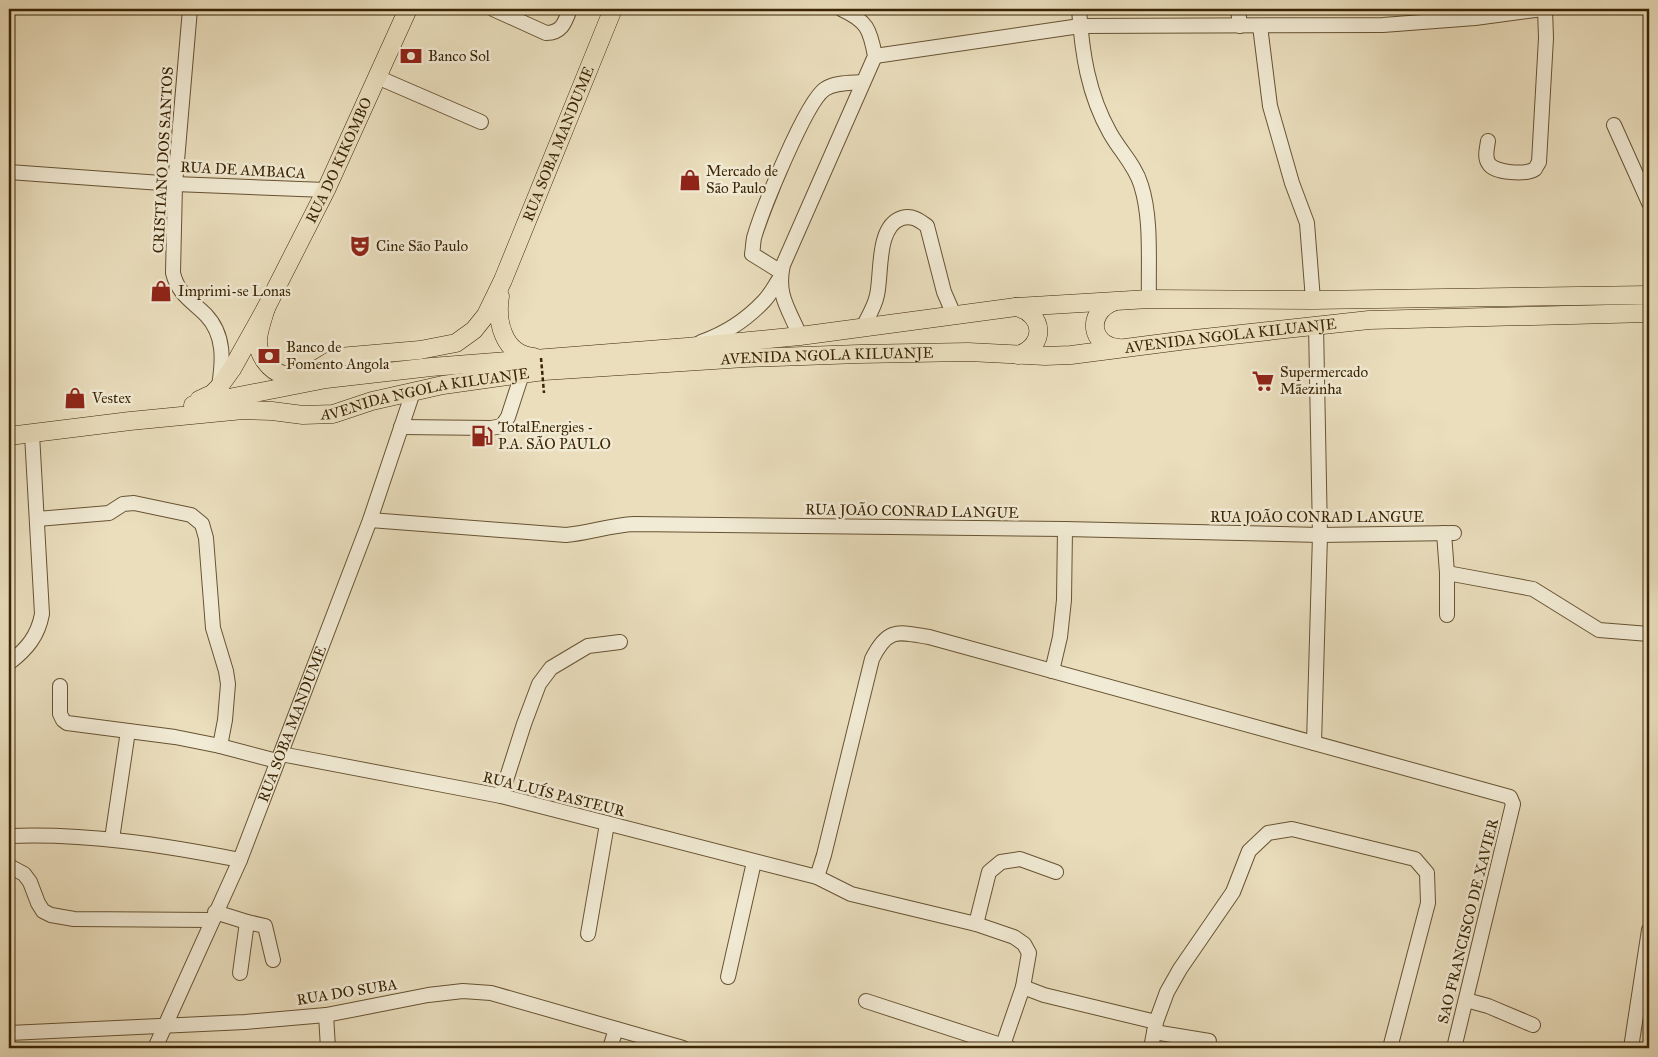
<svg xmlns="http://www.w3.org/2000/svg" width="1658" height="1057" font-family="'IM FELL Great Primer',serif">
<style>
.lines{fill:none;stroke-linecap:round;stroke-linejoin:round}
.minor-casing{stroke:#675332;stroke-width:16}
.major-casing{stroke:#3b2504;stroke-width:19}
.minor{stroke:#f1ead4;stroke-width:14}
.major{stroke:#eadebd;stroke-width:18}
.path-bridge{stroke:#3b2504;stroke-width:2.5;stroke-dasharray:4 2.5;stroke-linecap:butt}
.labels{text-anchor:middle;stroke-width:5;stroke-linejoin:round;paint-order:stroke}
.poi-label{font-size:15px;fill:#3b2504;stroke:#f1ead4;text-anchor:start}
.street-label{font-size:15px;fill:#3b2504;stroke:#f1ead4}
</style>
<rect width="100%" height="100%" fill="#eadebd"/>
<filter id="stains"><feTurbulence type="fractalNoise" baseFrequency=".004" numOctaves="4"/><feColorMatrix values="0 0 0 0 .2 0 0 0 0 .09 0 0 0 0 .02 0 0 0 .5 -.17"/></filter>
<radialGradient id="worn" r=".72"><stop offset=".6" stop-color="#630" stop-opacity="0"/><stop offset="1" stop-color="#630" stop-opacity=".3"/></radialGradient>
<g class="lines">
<g class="minor-casing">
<g id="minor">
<path d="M190,9l-15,175 -2,89c5,21 19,28 33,42 19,20 17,46 13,71"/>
<path d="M493,9l53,24c16,0 19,-11 24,-24"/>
<path d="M1079,9c3,44 9,85 31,124 10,18 25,32 31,52 11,34 7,78 8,114"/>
<path d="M1238,9l2,17"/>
<path d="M1260,26l10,80 22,77 15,40 6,77"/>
<path d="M875,56l205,-30 303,-1 92,-7 68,-9"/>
<path d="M377,77l104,45"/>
<path d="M1614,125l35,78"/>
<path d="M1488,141c-1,8 -4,16 1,23 6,9 37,11 46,5 1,-2 3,-5 4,-7l7,-124 -1,-29"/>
<path d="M9,172l166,12 151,6"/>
<path d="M781,272l-29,-18c1,-5 1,-11 2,-16 7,-25 52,-137 71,-149 10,-7 26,-6 38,-7"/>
<path d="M863,327c5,-10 12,-21 14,-32 5,-21 -1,-69 25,-77 10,-3 17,2 25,8l17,66 10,23"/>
<path d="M800,336c-11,-27 -24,-41 -17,-71l92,-209c-5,-27 -8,-35 -34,-47"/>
<path d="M701,342c23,-8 46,-23 63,-41 6,-6 11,-16 16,-23"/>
<path d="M401,427l90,1 11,-2 6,-9 14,-43"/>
<path d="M37,519l72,-6 14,-9 11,-1 57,12 11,9 4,14 7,90 13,43 2,13 -3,36 -5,26"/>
<path d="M370,520l196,15c23,-2 45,-10 68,-11l431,5 255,6 134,-2"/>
<path d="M1444,533l3,40v42"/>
<path d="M1447,573l86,16 66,41 50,4"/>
<path d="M9,663c18,-14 29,-27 33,-49l-10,-180"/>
<path d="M1052,671l8,-34 4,-37 1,-71"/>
<path d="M60,686v28l3,6 4,3 108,14 45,9 57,15"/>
<path d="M1314,743l6,-208 -4,-210"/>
<path d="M281,754l220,42 316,81 34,17 125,30 38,13 10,7 5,9 -6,34 -20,58"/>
<path d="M501,796l23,-72 15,-40 12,-16 37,-22 32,-4"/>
<path d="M9,836c78,-3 155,9 231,24"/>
<path d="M112,839l16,-108"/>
<path d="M9,866l15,8 6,8 8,21 5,8 8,4 23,4 138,1"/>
<path d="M817,877l7,-22 48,-196c16,-32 26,-27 57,-22l581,160 3,7 -59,244"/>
<path d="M215,912l32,10 -7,51"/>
<path d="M247,922l18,4 8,34"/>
<path d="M976,924l13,-52 12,-10 19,-3 36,13"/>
<path d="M588,934l19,-110"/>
<path d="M728,977l26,-115"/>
<path d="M1023,987l21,8 112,27"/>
<path d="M1466,1000l22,6 45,19"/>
<path d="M866,1001l144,47"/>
<path d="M326,1015l2,33"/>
<path d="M1154,1032l55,9"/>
<path d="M9,1033l236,-11 81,-7 102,-20 35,-4 28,2 192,55"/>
<path id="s1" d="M155,1048l85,-188 130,-340 43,-128"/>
<path d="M610,1048l6,-19"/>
<path d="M1151,1048l5,-26 11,-30 13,-23 53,-77 16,-41 19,-18 24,-4 123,30 12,14 1,30 -38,145"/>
<path d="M1631,1048l18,-118"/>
</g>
</g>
<g class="major-casing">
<g id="major">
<path d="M500,296c-4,25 3,59 34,61"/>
<path d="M1113,302c-27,11 -23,44 6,46"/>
<path d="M1016,307c29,7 30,39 2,48"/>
<path id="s2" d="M266,308c-3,10 -7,21 -8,31 -1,15 11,32 26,36 7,1 16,0 23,-2 12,-3 21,-12 32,-16l81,-7 36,-7 18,-13 12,-15 17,-35 110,-271"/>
<path id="s3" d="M199,400l13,-6 7,-7 13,-18 34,-61 60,-118 82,-181"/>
<path d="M193,405l133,-26 105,-12 256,-20 113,-11 216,-29 133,-8 164,1 336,-5"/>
<path id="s4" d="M9,436l121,-15 113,-11 29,1 31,4 30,-1 39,-13 71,-16 101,-14 201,-13 114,-4 109,-2 77,4 26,-1 124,-16 174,-19 280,-7"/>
</g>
</g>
<use href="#minor" class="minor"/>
<use href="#major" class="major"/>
<path class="path-bridge" d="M541,358l3,35"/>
</g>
<defs>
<g id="bank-bare" transform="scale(1.725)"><path d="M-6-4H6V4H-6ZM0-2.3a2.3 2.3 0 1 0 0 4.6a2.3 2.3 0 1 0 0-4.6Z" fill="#8f2418" stroke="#f1ead4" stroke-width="2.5" paint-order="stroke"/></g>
<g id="shop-bare" transform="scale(1.725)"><path d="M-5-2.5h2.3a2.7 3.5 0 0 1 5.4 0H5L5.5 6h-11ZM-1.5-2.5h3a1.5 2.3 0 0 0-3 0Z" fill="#8f2418" stroke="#f1ead4" stroke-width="2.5" paint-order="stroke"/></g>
<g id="theatre-bare" transform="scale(1.725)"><path d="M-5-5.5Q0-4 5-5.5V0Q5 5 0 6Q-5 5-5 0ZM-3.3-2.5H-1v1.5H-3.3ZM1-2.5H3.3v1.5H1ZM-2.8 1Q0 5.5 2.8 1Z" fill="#8f2418" stroke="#f1ead4" stroke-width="2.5" paint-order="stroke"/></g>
<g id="supermarket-bare" transform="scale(1.725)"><path d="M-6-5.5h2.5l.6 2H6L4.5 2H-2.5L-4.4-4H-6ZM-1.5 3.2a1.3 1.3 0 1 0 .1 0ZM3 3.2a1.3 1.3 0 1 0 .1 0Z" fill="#8f2418" stroke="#f1ead4" stroke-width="2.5" paint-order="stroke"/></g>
<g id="fuel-bare" transform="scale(1.725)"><path d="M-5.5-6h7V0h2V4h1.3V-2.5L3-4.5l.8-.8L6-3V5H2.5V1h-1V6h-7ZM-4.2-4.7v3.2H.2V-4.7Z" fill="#8f2418" stroke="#f1ead4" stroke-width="2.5" paint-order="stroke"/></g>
</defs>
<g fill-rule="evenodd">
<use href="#bank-bare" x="411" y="56"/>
<use href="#shop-bare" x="690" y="180"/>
<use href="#theatre-bare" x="360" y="246"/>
<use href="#shop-bare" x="161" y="291"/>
<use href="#bank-bare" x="269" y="356"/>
<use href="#supermarket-bare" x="1263" y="381"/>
<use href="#shop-bare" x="75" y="398"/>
<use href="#fuel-bare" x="482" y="436"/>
</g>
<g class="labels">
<g class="poi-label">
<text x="428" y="61">Banco Sol</text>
<text x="706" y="176">Mercado de<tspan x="706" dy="17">São Paulo</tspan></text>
<text x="376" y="251">Cine São Paulo</text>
<text x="178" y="296">Imprimi-se Lonas</text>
<text x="286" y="352">Banco de<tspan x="286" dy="17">Fomento Angola</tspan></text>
<text x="1280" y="377">Supermercado<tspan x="1280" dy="17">Mãezinha</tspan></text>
<text x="92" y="403">Vestex</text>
<text x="498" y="432">TotalEnergies -<tspan x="498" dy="17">P.A. SÃO PAULO</tspan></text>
</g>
<g class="street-label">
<text dy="5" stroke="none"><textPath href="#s2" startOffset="484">RUA SOBA MANDUME</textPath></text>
<text dy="5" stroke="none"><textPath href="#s3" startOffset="281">RUA DO KIKOMBO</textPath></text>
<text transform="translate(163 160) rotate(-87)" y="5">CRISTIANO DOS SANTOS</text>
<text transform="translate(243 170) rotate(3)" y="5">RUA DE AMBACA</text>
<text dy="5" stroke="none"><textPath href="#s4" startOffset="1230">AVENIDA NGOLA KILUANJE</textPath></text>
<text dy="5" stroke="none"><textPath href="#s4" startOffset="825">AVENIDA NGOLA KILUANJE</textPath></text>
<text dy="5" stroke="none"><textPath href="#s4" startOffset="420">AVENIDA NGOLA KILUANJE</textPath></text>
<text transform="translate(912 511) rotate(1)" y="5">RUA JOÃO CONRAD LANGUE</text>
<text x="1317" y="522">RUA JOÃO CONRAD LANGUE</text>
<text dy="5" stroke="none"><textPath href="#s1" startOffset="352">RUA SOBA MANDUME</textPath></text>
<text transform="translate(554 794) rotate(14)" y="5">RUA LUÍS PASTEUR</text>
<text transform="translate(1468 921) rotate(-76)" y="5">SAO FRANCISCO DE XAVIER</text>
<text transform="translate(347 992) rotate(-9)" y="5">RUA DO SUBA</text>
</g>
</g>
<rect width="1658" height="1057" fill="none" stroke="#eadebd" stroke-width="30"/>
<rect x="10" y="10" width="1638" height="1037" fill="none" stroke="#3b2504" stroke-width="2.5"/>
<rect x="15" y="15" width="1628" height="1027" fill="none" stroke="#3b2504"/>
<rect width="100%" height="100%" filter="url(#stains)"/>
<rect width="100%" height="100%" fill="url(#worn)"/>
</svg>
